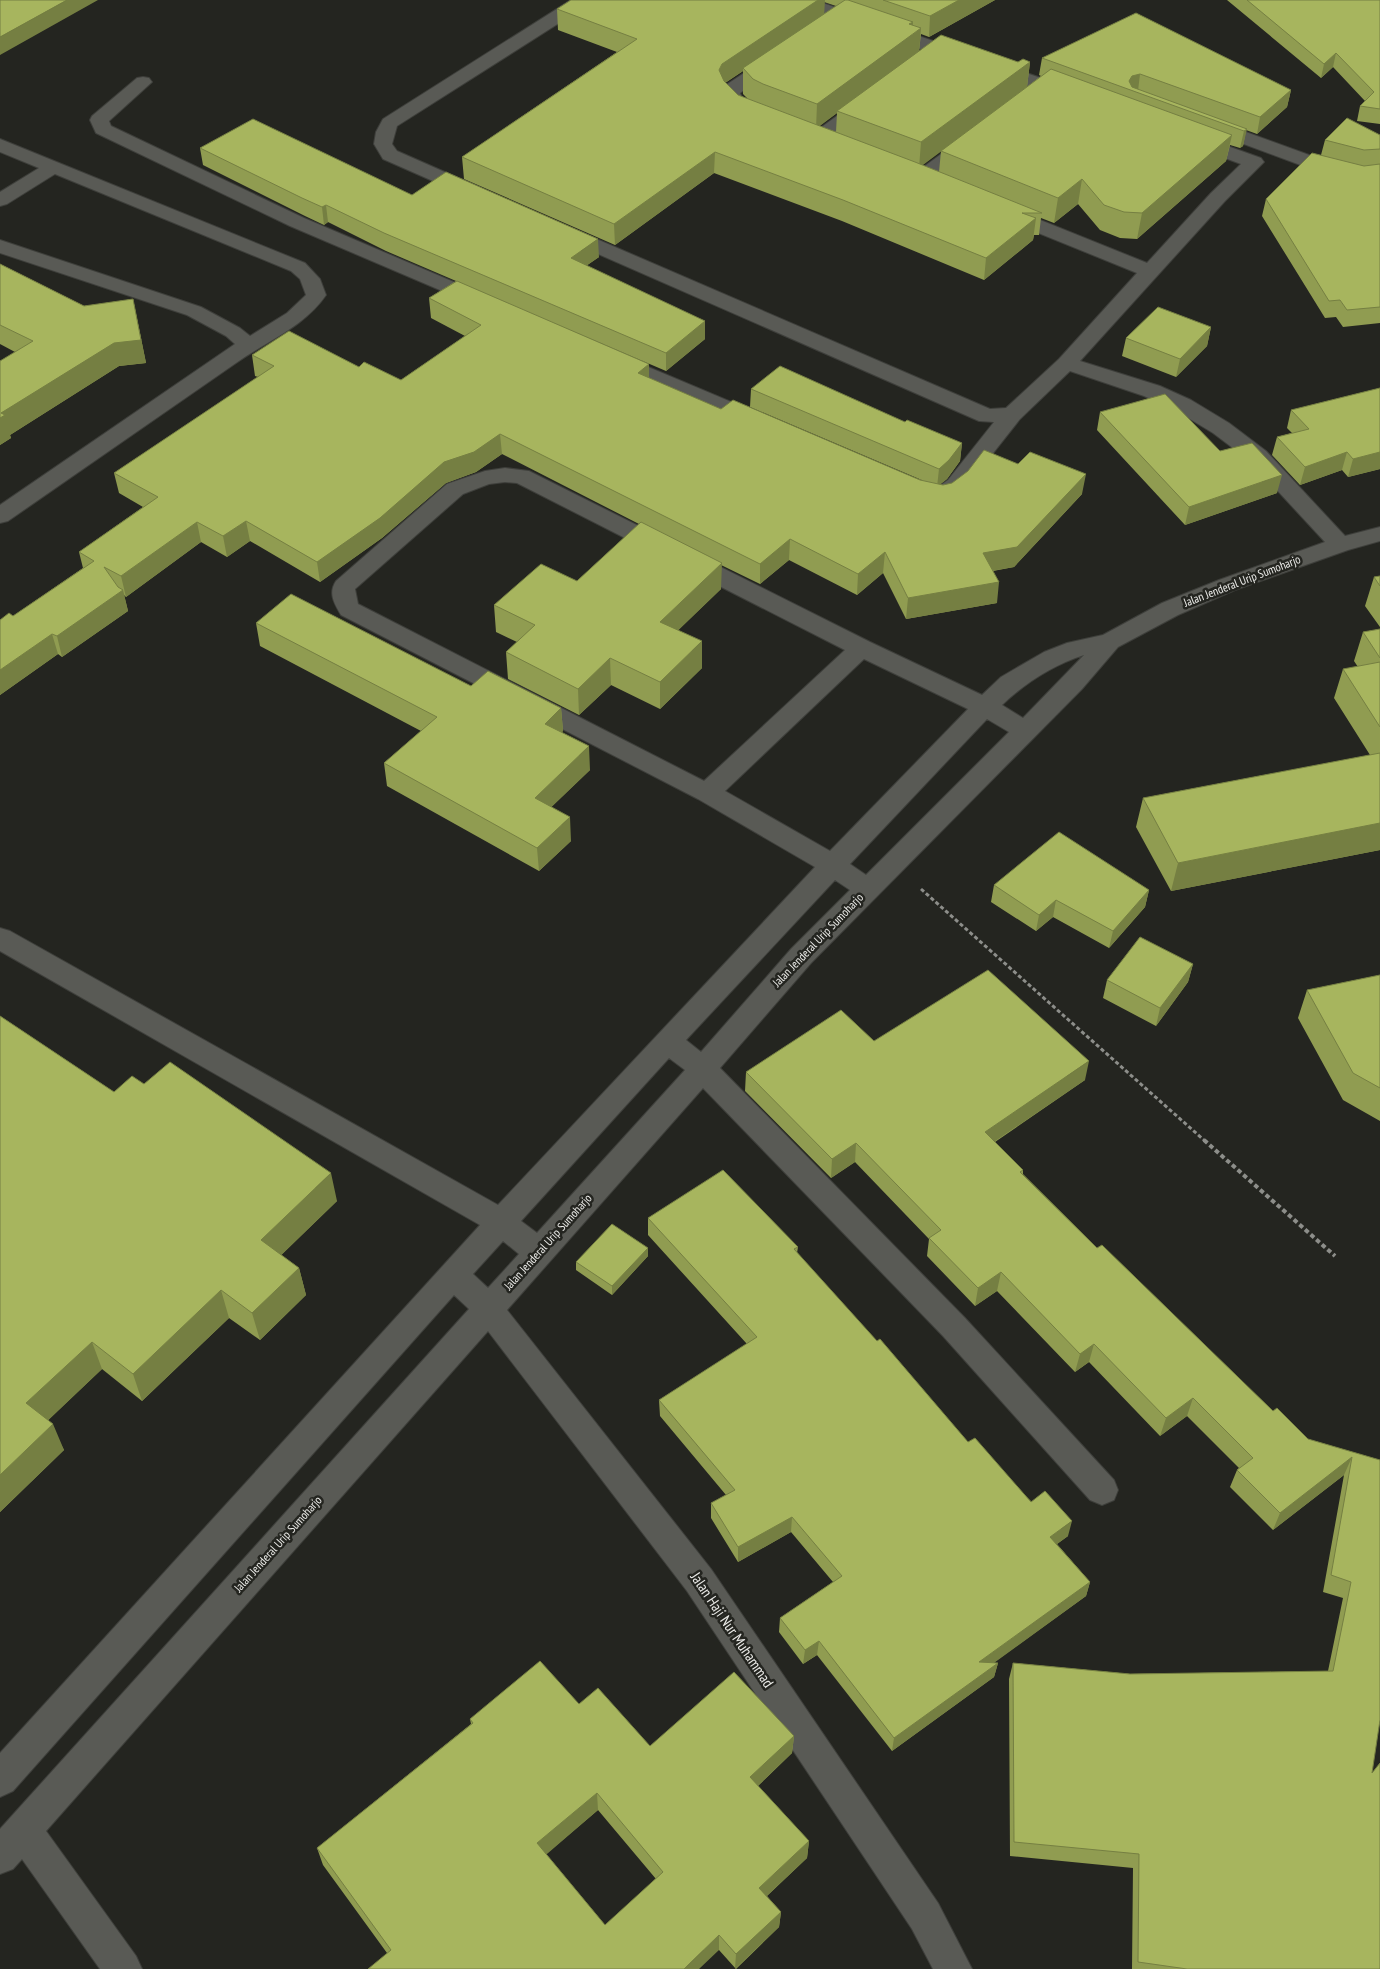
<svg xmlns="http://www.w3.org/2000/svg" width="1380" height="1969" font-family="'PT Sans Narrow',sans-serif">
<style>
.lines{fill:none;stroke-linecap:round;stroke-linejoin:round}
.minor-casing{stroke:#3e3f3b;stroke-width:2}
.path-far1{stroke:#8d8e8a;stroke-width:3;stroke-dasharray:4 2.5;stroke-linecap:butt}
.path{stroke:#8d8e8a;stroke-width:4;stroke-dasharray:4.5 3;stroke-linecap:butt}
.minor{fill:#595a55;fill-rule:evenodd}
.wall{fill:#909c51;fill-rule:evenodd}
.shaded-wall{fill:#757f42}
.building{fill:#a7b55e;stroke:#757f42;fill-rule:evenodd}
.labels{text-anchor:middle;stroke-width:5;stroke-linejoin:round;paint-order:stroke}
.street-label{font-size:12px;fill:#ebebe8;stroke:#242520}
.near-street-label{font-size:15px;fill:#ebebe8;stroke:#242520}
</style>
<rect width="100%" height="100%" fill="#242520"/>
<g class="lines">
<g class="minor-casing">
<path id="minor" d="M571,0h21l-3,4 -192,122 -5,18 5,7 84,37 3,4 -3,4 -7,2 -7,-2 -84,-37 -9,-15 2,-12 7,-13z
M788,0h26l262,90 2,4 -2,4 -7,2 -7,-2 -271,-94z
M774,56l6,1 3,4 -3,4 -40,28c4,12 15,12 21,21l-2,4c-18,4 -34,-10 -38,-27l2,-4 45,-30z
M143,77l6,1 3,4 -43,39 2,5 193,92 185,79 3,4 -3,4 -7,2 -7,-2 -185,-79 -194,-93 -6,-13 2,-4 45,-38z
M866,98l7,2 2,4 -2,4 -47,34 -7,2 -7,-2 -2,-4 2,-4 47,-34z
M1210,119l124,45 26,5 20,-2v12l-20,2 -38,-8 -119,-44 -2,-4 2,-4z
M1194,134l67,24 3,4 -39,39 -145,160 80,25 31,14 38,23 37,28 79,85 35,-9v14l-32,9 -113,40 -57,25 -60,32 -36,42 -271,274 -91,105 245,250 149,162 4,10 -4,10 -12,5 -12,-5 -147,-164 -240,-248 -196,222 204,259 227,334 34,66h-39l-21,-40 -225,-338 -199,-260 -442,500 90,125 6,13h-42l-78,-110 -9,10 -13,5v-45l469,-520 -15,-14 -441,496 -13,6v-44l480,-528 -480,-274v-23l10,3 488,274 317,-338 -117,-68 -357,-184c-7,-12 -13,-22 -5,-34l111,-97 38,-13 20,-3 24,3 341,171 112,53 19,-18 43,-25 23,-9 36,-8 59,-32 57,-23 106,-38 -75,-81 -37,-28 -38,-23 -31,-14 -74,-25 -50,48 -56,71 -17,12 -8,2 -8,-2 -3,-5 3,-5 17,-12 46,-58 -15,-1 -422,-185 -3,-4 3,-4 7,-2 7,2 419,181 16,-1 53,-49 78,-86 -138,-56 -3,-4 3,-4 7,-2 7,2 134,54 64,-70 30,-29 -54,-20 -2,-4 2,-4zM505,482l12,1 328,167 -141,131 -346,-177 -3,-15 108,-95 26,-10zM1084,655l-61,63 -21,-13c23,-22 51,-40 82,-50zM864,659l104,50 -138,142 -105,-60zM987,719l22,13 -143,143 -16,-11zM835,880l15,10 -59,59 -90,103 -15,-12zM669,1058l16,12 -148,163 -16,-12zM503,1241l16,13 -31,34 -15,-14z
M970,136l7,2 2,4 -2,4 -49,36 -7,2 -7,-2 -3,-4 3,-4 49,-36z
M0,139l305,124 15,16 6,16c-22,32 -59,46 -90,68 -76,53 -152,105 -228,158l-8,2v-18l235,-161 -9,-8 -39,-21 -187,-62v-13l201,67 39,21 10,8 37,-23 19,-18 -6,-16 -9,-8 -236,-97 -48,30 -7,2v-14l39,-24 -39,-16z
M615,353l152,64 3,5 -3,5 -8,2 -8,-2 -143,-64 -4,-4 4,-4z"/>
</g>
<path class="path-far1" d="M921,889l284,252"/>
<path class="path" d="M1204,1140l131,116"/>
<use href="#minor" class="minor"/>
</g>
<path class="wall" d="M571,0h424l-66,37 -8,-3 -2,17 99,11h12l-3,25 14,-11 -2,-1 3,-17 249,32 -4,17 -30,27 -11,-4 -3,16 -3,2 -10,-3 -4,16 -89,78 -17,-1 -20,-8 -22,-26 -24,19 -13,-5 -2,17h-5l-1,5 -49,40 -142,-59 -128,-48 -99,72 -151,-66 -2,-22 155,-105 -59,-22 -1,-21zM824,2l12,4 -12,8zM743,71v23l5,5 -10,-4 -13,-12zM837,113l-1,19 -17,-6zM941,151l-2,21 -17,-7z
M1227,0h153v124l-23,-3 3,-15 5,-5 -32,-34 -12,11z
M1380,135v188l-37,4 -7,-10 -11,1 -63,-102 4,-17 55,-44 4,-15z
M200,148l212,47 187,62 -13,9 119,55v18l-39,32 -131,-56 114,49v14l72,31 203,72 -174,-74 1,-18 154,33 57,21 -2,18 -13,18 -8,6 143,9 -68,73 -21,4 4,32 -91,16 -23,-46 -26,22 -68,-35 -29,24 -39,-19v24l-43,41 24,38 -42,41 -49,-24 -32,30 -71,-36 -2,-27 11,-10 -21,-10 -2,-27 83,-24 62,-57 -137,-70 -26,18 -30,11 -64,55 -62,44 -70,-41 -23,16 -26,-15 -75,55 -2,-2 4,16 -66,46 -4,-3 -58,41v-75l13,-4 70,-48 -4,-16 64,-45 -24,-14 -5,-20 144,-96 -3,-1 -3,-21 107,12 42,13 64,-44 -34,-18 -2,-20 27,-17 -70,-30 -58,-29 -4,3 -19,-9 -102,-51z
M0,264l84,42 49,-7 13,64 -27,3 -109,69 1,3 -11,7 15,-93 -15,-8z
M1211,327l-4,19 -31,31 -54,-21 4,-18z
M1380,388v81l-32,8 -6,-7 -42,15 -28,-30 5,-18 15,-4 -5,-5 4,-18z
M1100,412l120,39 57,42 -92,32 -88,-95z
M1380,576v51l-15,-21 9,-29z
M256,623l215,63 90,22 2,23 -1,1 28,38 -39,37 20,34 -32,30 -152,-85 -3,-23 37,-32 -161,-85z
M1380,629v221l-209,41 -35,-64 7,-29 227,-43 -36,-57 9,-29 15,-2 -4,-6 9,-29z
M994,885l155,5 -4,17 -36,41 -56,-31 -17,14 -45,-29z
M1193,964l-5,18 -32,44 -53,-28 4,-18z
M1380,975v146l-37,-21 -45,-82 9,-28z
M0,1016l114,76 30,-8 193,117 -56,54 18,13 7,27 -46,45 -31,-22 -87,83 -40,-32 -54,51 16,30 -64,62z
M874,1041l211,39 -90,62 28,28v4l74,74 176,163 35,28 72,21 -8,313 8,196h-248l1,-101 -123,-12 -1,-177 4,-16 117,11 198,-3 15,-73 -20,-6 21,-117 -71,55 -43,-43 7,-17 2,-2 -52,-52 -27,20 -71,-74 -14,10 -78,-81 -22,15 -48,-50 2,-17 -74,-77 -24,16 -86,-87 1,-19z
M648,1218l150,29 -1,6 171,189 100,94 -11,8 33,38 -4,14 -93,67h5l-4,14 -102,74 -75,-96 -14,9 -24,-32 1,-14 53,-36 -42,-50 -53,30 -27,-44v-15l15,-8 -66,-79 -1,-16 88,-56 -99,-109z
M648,1248v8l-36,39 -36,-25v-8z
M579,1704l71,42 144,-10 -2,17 -34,33 51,55 -2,17 -40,38 14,16 -2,15 -43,42 -17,-19 -332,3 -64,-88 -6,-17 154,-124 -1,-5zM598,1810l58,69 -51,46 -59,-71z"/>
<path class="shaded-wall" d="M67,0h31l-98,55v-18z
M818,0h7l-1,17 -81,51v3l-21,14 -3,-15 3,-6z
M959,0h36l-66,37 1,-21z
M913,22l-1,13 9,-7 -2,25 -82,58v2l-21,16 1,-25 92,-80z
M1336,53l-3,14 -12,11 3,-14z
M1030,62l-3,25 -108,81 2,-26z
M1140,74l-2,17 -10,-2 1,-8 3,-5z
M1291,90l-4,17 -30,27 3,-17z
M1247,129l-4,17 -3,2 4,-17z
M1232,135l-6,26 -89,78 5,-26z
M715,152l-1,21 -99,72 -1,-21z
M1082,179l-4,25 -24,19 4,-25z
M326,205l2,17 -4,3 -2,-18z
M1036,218l-3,22 -49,40 2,-22z
M598,239l1,18 -28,19v-18z
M133,299l13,64 -27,3 -109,69 1,3 -11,7v-27l1,-5z
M705,321v18l-39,32v-18z
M1211,327l-4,19 -31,31 4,-18z
M649,364v20l-11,-11z
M500,434l2,20 -26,18 -30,11 -64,55 -62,44 -3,-20 127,-100z
M962,443l-2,18 -13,18 -10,8 2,-18z
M1347,452l-5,18 -42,15 5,-18z
M1380,452v17l-32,8 5,-18z
M1086,474l-4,20 -68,73 -34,6 3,-20z
M1282,475l-5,18 -92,32 4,-18z
M246,521l4,20 -23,16 -4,-21z
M197,522l4,20 -75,55 -5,-21z
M790,539l-1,21 -29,24v-20z
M885,552l-2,21 -26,22 1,-21z
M722,563l-1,26 -61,59v-26z
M999,582l-2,21 -91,16 2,-21z
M123,590l5,21 -66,46 -5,-21z
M52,634l6,20 -58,41v-25z
M702,641v27l-42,41v-27z
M610,658l1,27 -32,30 -1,-26z
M561,708l2,23 -17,16 -1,-23z
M589,746l1,24 -54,52 -1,-24z
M570,817l1,24 -32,30 -2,-23z
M1380,823v27l-209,41 7,-28z
M1149,890l-4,17 -36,41 4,-17z
M1056,900l-3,17 -17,14 3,-16z
M1193,964l-5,18 -32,44 4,-18z
M1089,1061l-4,19 -103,70 3,-18z
M856,1143l-1,19 -24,16 1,-19z
M331,1173l6,28 -69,67 -7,-28z
M648,1248v8l-36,39v-9z
M299,1268l7,27 -46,45 -8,-27z
M1001,1272l-4,19 -22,15 3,-18z
M221,1290l8,28 -87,83 -9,-27z
M92,1342l10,27 -64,61 -12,-27z
M1094,1344l-5,18 -14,10 5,-18z
M1193,1398l-6,18 -27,20 6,-18z
M53,1424l11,26 -64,62v-37z
M1352,1457l-8,18 -71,55 7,-17z
M792,1517l-1,15 -53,30v-15z
M1072,1521l-4,15 -22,16 4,-15z
M1090,1582l-4,14 -110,80 3,-14z
M819,1641l-2,14 -14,9 2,-14z
M998,1663l-4,14 -102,74 2,-13z
M794,1736l-2,17 -43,41 1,-17z
M597,1793l1,17 -58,50 -3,-17z
M809,1841l-2,17 -49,46 1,-16z
M781,1912l-2,15 -44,42 1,-15z
M719,1935v15l-20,19h-15z"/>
<path class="building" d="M0,0h67l-67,37z
M571,0h247l-96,64 -3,6 5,11 14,14 177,67 127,51h-20l14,5 -50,40 -143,-58 -128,-48 -101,72 -152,-67 175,-118 -80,-30z
M845,0h3l65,22 -4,2 12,4 -104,76 -54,-20 -10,-5 -10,-11z
M883,0h76l-29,16z
M1247,0h133v109l-20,-3 14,-14 -38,-39 -12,11z
M1136,13l155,77 -31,27 -120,-43 -8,2 -3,5 3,6 115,42 -3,2 -202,-73z
M941,35l77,27 5,-3 7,3 -109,80 -84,-31z
M1051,69l181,66 -90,78 -18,-1 -20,-7 -22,-26 -24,19 -117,-47z
M1347,118l33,17v14l-16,1 -39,-10z
M253,119l159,76 34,-23 152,67 -27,19 134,63 -39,32 -282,-120 -58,-28 -4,2 -20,-9 -102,-50z
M1312,153l52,13 16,-2v143l-33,3 -7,-10 -11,1 -63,-102z
M0,264l84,42 49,-7 8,41 -27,3 -113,70 4,2 -5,3v-57l33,-20 -33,-16z
M457,281l192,83 -11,9 83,36 12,-9 187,80 23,5 9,-2 16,-12 16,-21 34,14 12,-12 56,22 -69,73 -34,6 16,29 -91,16 -23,-46 -27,22 -68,-35 -30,25 -260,-130 -26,18 -30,10 -64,56 -63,44 -71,-41 -23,15 -26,-14 -76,54 -17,-9 14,20 5,3 -66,46 -5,-2 -52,36v-50l9,-7 4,3 81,-55 -15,-9 79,-55 -44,-24 160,-107 -22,-11 37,-24 70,36 5,-5 37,18 80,-55 -52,-27z
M1158,307l53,20 -31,32 -54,-21z
M780,366l125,56 2,-2 55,23 -13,17 -10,9 -188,-80z
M1380,388v64l-27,7 -6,-7 -42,15 -28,-30 32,-8 -18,-19z
M1165,394l55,57 32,-8 30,32 -93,32 -89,-95z
M641,522l81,41 -62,59 42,19 -42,41 -50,-24 -32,31 -72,-37 29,-27 -41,-20 47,-41 36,17z
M1380,576v10l-6,-9z
M291,594l180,92 17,-15 73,37 -16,16 44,22 -54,52 35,19 -33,31 -153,-85 53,-46 -181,-94z
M1380,629v29l-17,-26z
M1380,662v65l-37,-58z
M1380,753v70l-202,40 -35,-65z
M1059,832l90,58 -36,41 -57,-31 -17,15 -45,-30z
M1140,937l53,27 -33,44 -53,-28z
M988,970l101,91 -104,71 38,38 -3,2 77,76 5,-3 171,166 4,-3 31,31 72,21v260l-8,53 8,-10v206h-193l-49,-7 1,-108 -125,-12 -1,-179 117,11 203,-3 18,-89 -20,-7 21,-118 -72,56 -43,-43 16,-12 -60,-60 -27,20 -72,-74 -14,10 -79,-82 -23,16 -49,-50 12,-8 -85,-87 -24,16 -86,-87 95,-62 33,31z
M1380,975v113l-27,-15 -46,-83z
M0,1016l114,76 18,-16 12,8 26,-22 161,111 -70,67 38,28 -47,45 -31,-23 -88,84 -41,-32 -66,61 27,21 -53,51z
M723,1170l75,77 -4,2 83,92 3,-2 88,103 7,-4 56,64 14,-11 27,30 -22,16 40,45 -111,80 19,1 -104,75 -75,-97 -14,9 -25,-32 62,-42 -50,-59 -54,30 -27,-44 24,-13 -76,-90 98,-63 -109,-119z
M612,1224l36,24 -36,38 -36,-24z
M540,1661l39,43 19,-16 52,58 84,-74 60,64 -44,41 59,64 -50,47 22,24 -45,42 -17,-19 -35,34h-316l23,-19 -74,-102 156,-125 -3,-4zM597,1793l66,79 -58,53 -68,-82z"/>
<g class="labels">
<g class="street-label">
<text transform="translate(1242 581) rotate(-21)" y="4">Jalan Jenderal Urip Sumoharjo</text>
<text transform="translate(818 940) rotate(-46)" y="4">Jalan Jenderal Urip Sumoharjo</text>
<text transform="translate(548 1242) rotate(-48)" y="4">Jalan Jenderal Urip Sumoharjo</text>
<text transform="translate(278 1544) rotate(-48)" y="4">Jalan Jenderal Urip Sumoharjo</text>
</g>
<g class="near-street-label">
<text transform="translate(732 1630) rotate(56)" y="5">Jalan Haji Nur Muhammad</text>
</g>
</g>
</svg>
